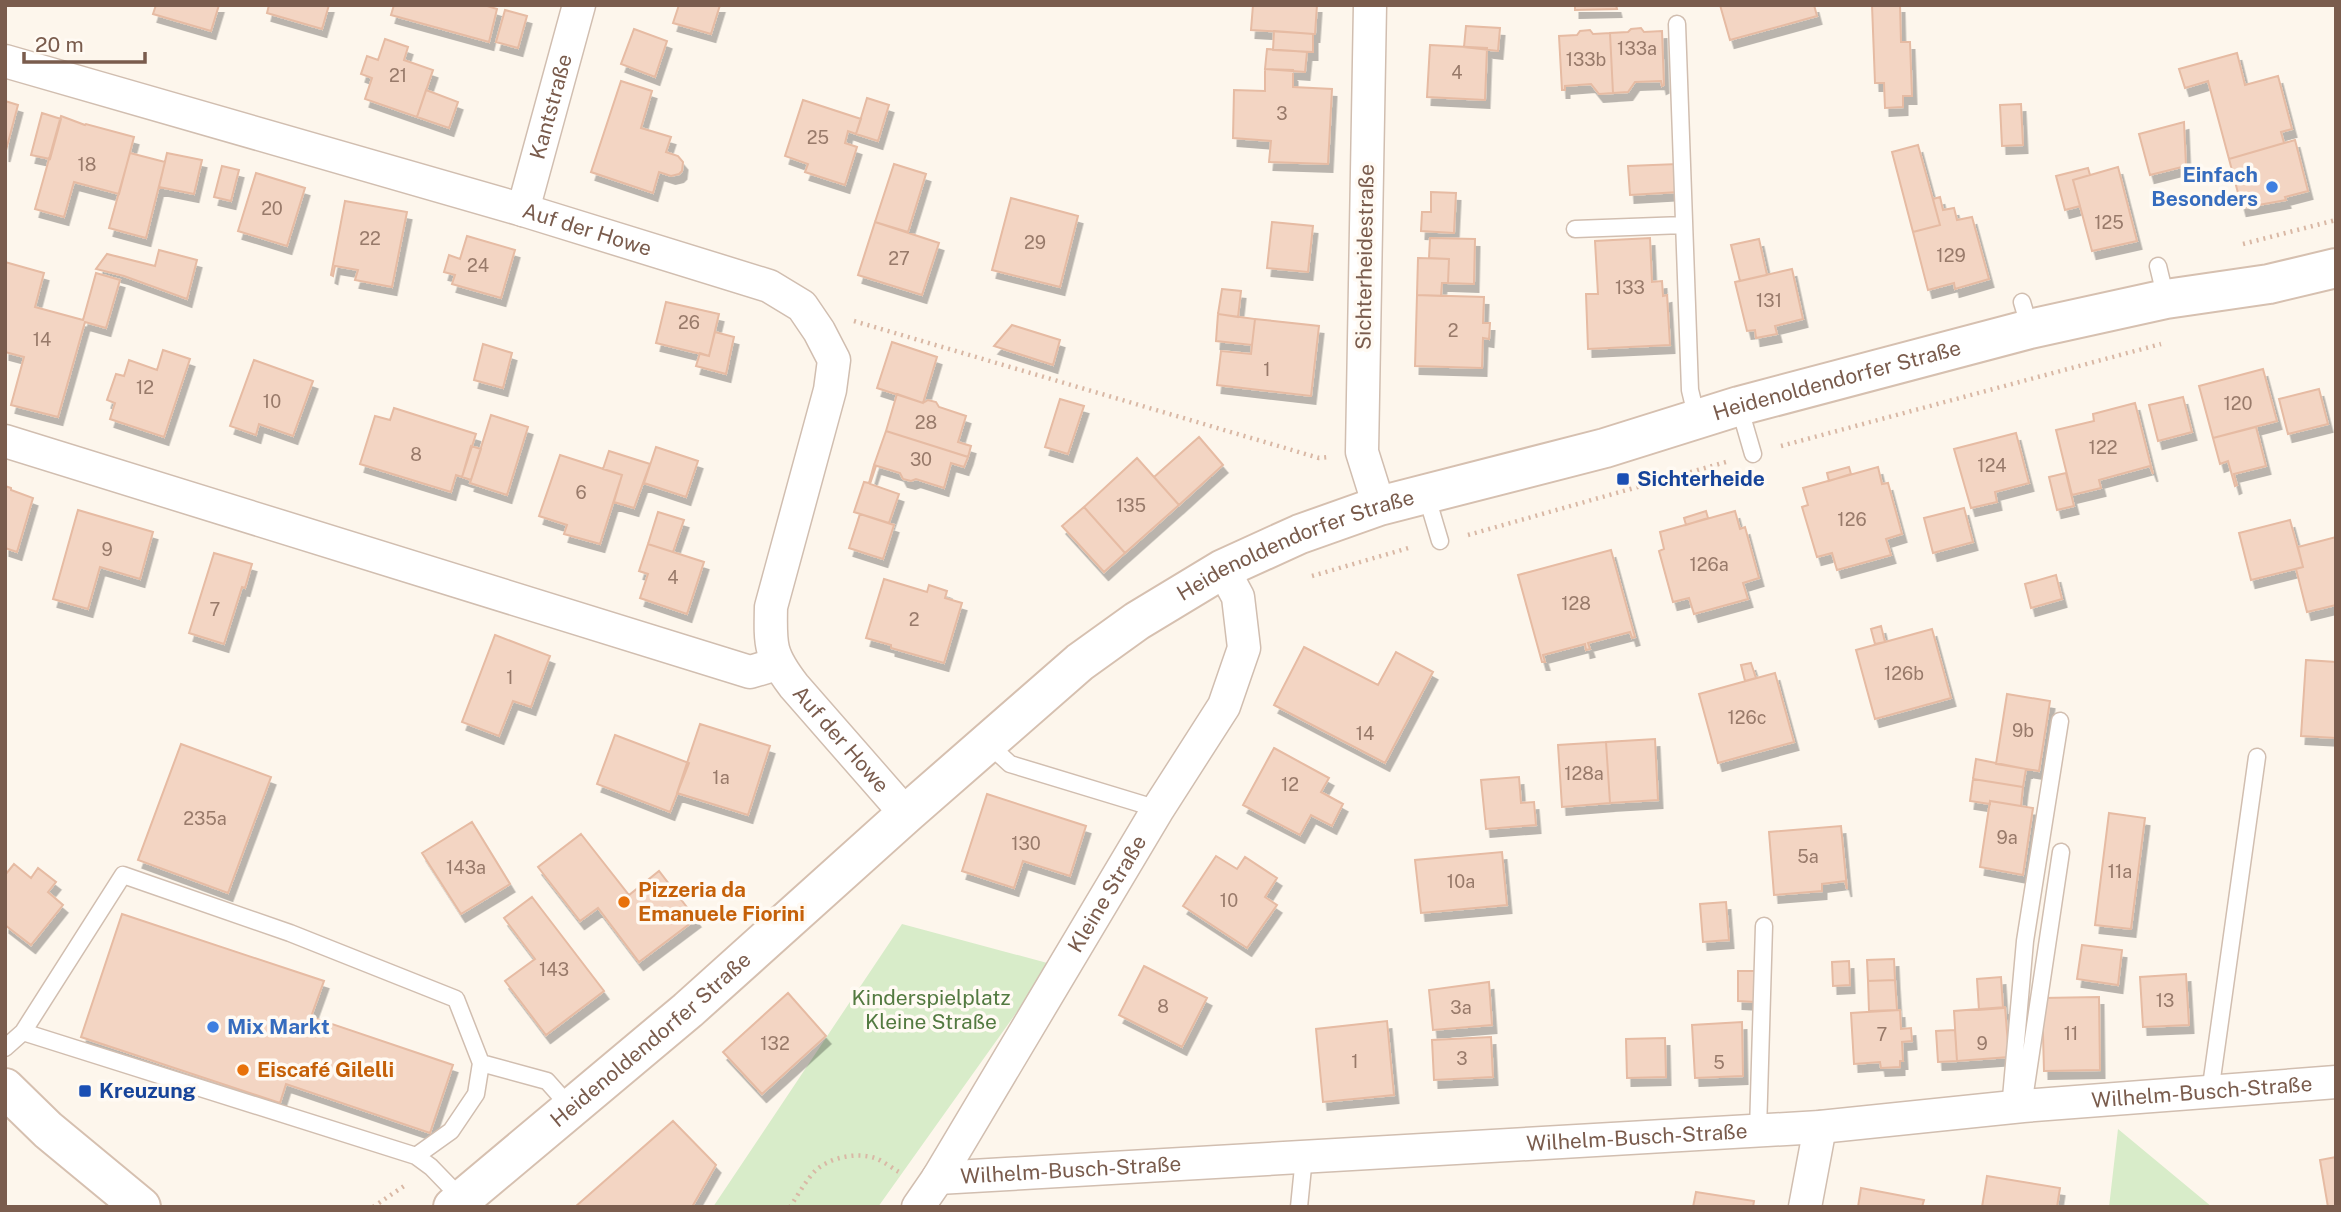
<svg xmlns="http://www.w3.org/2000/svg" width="2341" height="1212" font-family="'Public Sans',sans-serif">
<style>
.green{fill:#d8ecc9}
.building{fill:#f3d5c3;stroke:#e6bba3;stroke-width:2;filter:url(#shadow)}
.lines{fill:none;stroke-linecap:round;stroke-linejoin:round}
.lane-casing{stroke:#d1beb0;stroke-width:19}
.street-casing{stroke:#d1beb0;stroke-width:35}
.secondary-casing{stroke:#d6c0b0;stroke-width:42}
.path{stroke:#d9b8a5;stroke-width:4.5;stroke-dasharray:2 5;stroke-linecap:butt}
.lane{stroke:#fff;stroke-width:16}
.street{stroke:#fff;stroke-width:32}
.secondary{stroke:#fff;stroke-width:38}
.shop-dot{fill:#3f7fe0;stroke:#fffaf3;stroke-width:2.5}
.transit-dot{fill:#1a4fb4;stroke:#fffaf3;stroke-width:2.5}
.food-dot{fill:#e8710a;stroke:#fffaf3;stroke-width:2.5}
.labels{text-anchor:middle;stroke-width:7;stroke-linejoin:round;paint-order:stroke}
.number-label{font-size:18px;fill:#987a6a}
.street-label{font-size:21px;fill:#7a5c4d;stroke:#fffaf3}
.shop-label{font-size:21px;font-weight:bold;fill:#366cbe;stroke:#fffaf3;text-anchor:end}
.transit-label{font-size:21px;font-weight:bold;fill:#164399;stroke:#fffaf3;text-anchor:start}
.food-label{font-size:21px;font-weight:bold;fill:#c56008;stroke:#fffaf3;text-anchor:start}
.park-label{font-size:21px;fill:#537a41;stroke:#fffaf3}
</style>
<defs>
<filter id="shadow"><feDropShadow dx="4.5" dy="8" stdDeviation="0" flood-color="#0004"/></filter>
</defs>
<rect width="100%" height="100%" fill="#fdf6ec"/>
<path class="green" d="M902,924l149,40 -173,243h-165z
M2118,1129l94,78h-103z"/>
<path class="building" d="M156,5h63l-8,26 -58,-17z
M269,5h60l-7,24 -55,-16z
M394,5h90l13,4 -8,33 -98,-27z
M679,5h41l-9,29 -38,-11z
M1253,5h64l-2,29 -64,-4z
M1575,5h41l1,4 -42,1z
M1720,5h94l3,11 -87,24z
M1872,5h28l1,37h9l2,54h-9v11l-18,1 -1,-25h-9z
M505,10l22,6 -9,32 -22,-6z
M1466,26l34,2 -2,23 -34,-4z
M1641,28l3,4 18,-1 2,54 -2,1 -1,-5 -26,1 -7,10 -15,1 -3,-60 18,-1 3,-3z
M634,29l33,12 -12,36 -34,-13z
M1590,30l3,4 17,-1 3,60 -14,1 -8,-10 -26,2v4h-3l-3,-54 18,-1 3,-4z
M1274,31l39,3v18l-40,-2z
M385,39l23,8 -4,13 29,10 -16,47 -52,-18 7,-21 -11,-4 6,-18 11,4z
M1430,45l57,3 -2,52 -58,-3z
M1267,49l40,3 -2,20 -40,-3z
M2237,53l8,32 33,-9 14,53 -11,3 3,11 -55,16 -21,-78 -23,7 -6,-19z
M1265,69l28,1v17l39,2 -4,75 -59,-2 2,-21 -38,-3 1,-48 31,1z
M621,81l31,10 -11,37 30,9 -5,15 12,4 5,6 -1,9 -3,3 -8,2 -12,-4 -6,21 -62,-21z
M426,90l32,12 -9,26 -32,-11z
M867,98l22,7 -11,36 -22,-7z
M803,100l58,19 -5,15 -8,-3 -3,12 12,4 -12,38 -40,-13 3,-8 -23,-8z
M5,101l13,4 -13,49z
M2021,104l2,41 -21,1 -2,-41z
M42,113l19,6 -11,40 -19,-4z
M61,116l24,9 1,-1 48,13 -15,57 -45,-12 -10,35 -29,-8z
M2184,122l2,44 -36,9 -11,-41z
M2295,140l13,51 -23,6 1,3 -44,8 -13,-49z
M1918,145l22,80 -27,7 -21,-80z
M130,153l35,9 -19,76 -37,-10z
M167,153l35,7 -8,34 -35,-7z
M894,164l32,10 -18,58 -33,-10z
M1678,164l1,28 -49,3 -2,-29z
M222,166l17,4 -8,31 -17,-4z
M2118,167l19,74 -45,10 -19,-71z
M2088,168l2,7 -17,5 7,26 -15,4 -9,-34z
M256,173l49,15 -18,58 -49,-15z
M1431,192l25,1 -2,40 -33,-2 1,-19h9z
M1940,197l3,13 11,-2 3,12 15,-3 17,62 -34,10 -1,-6 -26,7 -15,-58 27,-7 -7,-26z
M1011,198l67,18 -18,71 -68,-17z
M345,201l62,11 -15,75 -37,-7 3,-10 -23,-4 -2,10 -2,-1z
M875,222l64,21 -17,52 -64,-20z
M1272,222l41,4 -5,46 -41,-4z
M467,236l48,14 -14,48 -49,-14 3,-9 -11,-3 5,-17 11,4z
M1430,238l45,1 -1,45 -26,-1 1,-24 -20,-1z
M1650,238l2,44 10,-1 1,15 4,-1 3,50 -82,4 -2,-55h12l-3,-53z
M1759,239l8,36 -27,6 -9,-36z
M159,250l38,10 -10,39 -63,-23 -28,-7 11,-15 48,12z
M1418,258l31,1 -1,24h-6l-1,13 -24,-1z
M5,262l39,11 -9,34 48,13 13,-47 24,7 -14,48 -21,-6 -27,95 -47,-12 13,-48 -19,-5z
M1792,269l11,50 -28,7 2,8 -21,4 -1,-8 -8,1 -12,-49z
M1222,289l19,2 -3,26 -20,-3z
M1417,295l67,2 -1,26h7l-1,16 -6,-1 -1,30 -67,-2z
M666,302l53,12 -10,42 -53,-13z
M1218,314l37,5 -3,26 -36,-4z
M1255,319l64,7 -8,70 -94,-11 4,-34 30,3z
M1012,325l48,15 -7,25 -59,-19z
M715,332l19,5 -8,37 -30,-8 4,-13 9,3z
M892,342l45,15 -14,46 -46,-15z
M483,344l29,9 -9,35 -29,-8z
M163,350l27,9 -26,78 -54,-18 5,-16 -8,-3 9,-26 8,2 5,-16 28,10z
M254,360l59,21 -20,55 -34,-12 -3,11 -26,-9z
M2263,369l14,52 -64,17 -14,-52z
M2319,389l9,35 -40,10 -9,-35z
M897,394l26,9 5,-3 8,2 3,5 27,9 -8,26 13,4 -3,11 -82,-26z
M2183,397l9,35 -34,9 -9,-36z
M1060,399l24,7 -16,48 -23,-7z
M2135,403l18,71 -3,-8 -51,14 2,8 -29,7 -16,-65 38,-9 -1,-7z
M394,408l82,26 -14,43 -6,-2 -5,17 -91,-28 15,-48 15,4z
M491,415l37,12 -21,68 -37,-12z
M2256,427l10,39 -32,8 3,11 -2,1 -7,-25 -8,3 -7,-26z
M886,431l82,26 -4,10 -13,-4 -7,25 -28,-9 -5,2 -8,-2 -3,-6 -26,-8z
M2016,433l13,50 -34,9 2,10 -26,6 -17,-59z
M1199,437l24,28 -44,40 -25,-28z
M471,446l10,3 -10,31 -9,-3z
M656,447l42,14 -12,36 -42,-14z
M609,451l41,13 -16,44 -20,-6 8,-27 -19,-6z
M560,455l62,20 -22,69 -36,-10 3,-9 -28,-9z
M1137,458l42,47 -54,48 -41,-46z
M874,465l2,1 -6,18 29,10 -10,29 -35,-11 10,-30 5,1z
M1849,467l2,7 -22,7 -2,-8z
M1878,467l4,17 6,-1 14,51 -16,5 5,16 -54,15 -5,-17 -15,4 -15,-50 6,-2 -5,-17z
M2066,473l8,33 -17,4 -8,-33z
M5,486l6,2v2l22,8 -16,54 -12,-4z
M1084,507l41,46 -21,19 -42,-46z
M1964,508l9,34 -40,11 -9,-35z
M78,510l75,22 -13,47 -40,-12 -12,42 -35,-10z
M1706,511l2,7 -22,7 -2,-7z
M1735,511l5,18 5,-2 14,51 -16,5 5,16 -54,15 -5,-16 -16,4 -14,-51 5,-2 -4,-17z
M658,512l26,8 -11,32 -25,-8z
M860,514l34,11 -11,34 -34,-11z
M2290,520l13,47 -52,13 -12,-47z
M2336,537v68l-29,7 -11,-43 7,-2 -5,-20z
M648,544l56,18 -17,52 -47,-16 8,-24 -9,-3z
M1611,550l24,87 -3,1 -2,-6 -42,11 2,6 -4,1 -1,-6 -42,11 2,7h-3l-24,-87z
M214,553l38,11 -7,24 -3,-1 -18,57 -35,-11z
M2056,575l6,24 -31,9 -6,-24z
M884,579l43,13 2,-7 18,6 -2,7 17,5 -18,60 -53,-15v-3l-25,-7z
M1881,626l4,16 -10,2 -4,-15z
M1932,629l19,69 -76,21 -19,-69z
M495,635l55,21 -19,51 -18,-6 -14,35 -37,-14z
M1304,647l74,38 18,-33 37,20 -48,91 -111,-58z
M2306,660l30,2v76l-35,-2z
M1751,663l5,15 -11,3 -4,-16z
M1775,673l19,69 -76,21 -19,-69z
M2007,694l43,7 -11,70 -43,-7z
M700,724l70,22 -22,69 -71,-22z
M615,735l74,28 -19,49 -73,-28z
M1655,739l3,61 -48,3 -4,-61z
M1606,742l4,61 -48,4 -4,-62z
M181,744l90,33 -43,116 -90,-33z
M1274,748l55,30 -8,14 22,12 -11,22 -21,-11 -11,20 -57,-30z
M1976,759l50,10 -3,18 -50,-8z
M1519,777l2,26 13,-1 2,23 -50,4 -5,-49z
M1973,779l50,8 -2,19 -31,-5v3l-20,-3z
M987,794l99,32 -16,50 -47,-15 -9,27 -52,-17z
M1990,801l43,7 -10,67 -43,-8z
M2109,813l36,5 -14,111 -36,-4z
M472,822l38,62 -49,30 -39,-61z
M1841,826l6,63 -2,-8 -23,3v7l-48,4 -5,-63z
M581,834l48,61 30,-24 37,48 -57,43 -41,-54 -18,13 -42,-54z
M1502,852l5,53 -86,8 -6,-53z
M1216,856l21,13 8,-12 32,21 -12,19 12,8 -30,43 -64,-42z
M14,864l17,14 7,-10 18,14 -8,10 15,13 -32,40 -26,-20v-50z
M532,897l72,94 -58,44 -41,-54 30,-22 -31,-41z
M1726,902l3,38 -26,2 -3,-38z
M122,914l202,67 -13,36 142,48 -23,68 -144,-49 -6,19 -199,-66z
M2082,945l40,5 -4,35 -41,-6z
M1894,959l1,21 -27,1 -1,-21z
M1849,961l1,24 -17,1 -1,-24z
M1144,966l63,32 -25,49 -63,-32z
M1738,971h18v31l-18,-1z
M2186,974l3,51 -46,2 -3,-50z
M2001,977l2,31 -24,2 -2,-31z
M1895,980l2,30 -28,1 -1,-30z
M1489,982l3,43 -59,5 -4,-40z
M788,993l38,43 -64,58 -39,-42z
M2099,997l1,73 -56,1 -2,-73z
M2005,1007l4,50 -52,4 -3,-50z
M1900,1010l1,19 10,-1 1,13 -10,1 1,19h-3v6l-19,1 -1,-6 -26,2 -3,-51z
M1387,1021l7,74 -71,7 -7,-73z
M1742,1022l1,54 -48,2 -3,-53z
M1955,1030l2,31 -19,1 -2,-31z
M1491,1037l2,40 -59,3 -2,-40z
M1665,1038l1,39 -39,1 -1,-39z
M673,1121l43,44 -24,42h-117z
M2336,1157v50h-8l-8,-47z
M1987,1176l73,12 -3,19h-75z
M1861,1188l63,12 -2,7h-64z
M1696,1192l58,9 -1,6h-60z"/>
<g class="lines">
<g class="lane-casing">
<path id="lane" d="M1677,24l13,366 7,29
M1575,229l109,-4
M2158,266l8,33
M2022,302l8,27
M1739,406l14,48
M1426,494l14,47
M987,743l23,21 148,45
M23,1032l100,-157 167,58 166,66 25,64 -5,31 -25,37 -35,25
M5,1048l18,-16 393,124 15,11 31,32
M481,1063l66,18 24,27
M2210,1093l47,-336
M2023,1106l38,-254
M2010,1109l15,-168 35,-220
M1758,1131l6,-205
M1299,1207l5,-50"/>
</g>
<g class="street-casing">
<g id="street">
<path d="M1370,5l-8,447 17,54"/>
<path id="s1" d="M5,61l518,149 246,76 33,20 17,25 15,29 -4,30 -59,217c-1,39 -1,48 23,79l112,128"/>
<path id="s2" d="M523,210l56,-205"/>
<path d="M5,441l745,231 27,-8"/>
<path id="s3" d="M938,1178l882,-51 203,-21 313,-24"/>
<path id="s4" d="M918,1207l20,-29 220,-369 66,-103 20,-58 -6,-51 -15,-28"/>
<path d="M1805,1207l15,-80"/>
</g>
</g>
<g class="secondary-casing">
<g id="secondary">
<path d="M5,1088l43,42 93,77"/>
<path id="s5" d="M453,1207l235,-197 218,-196 174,-152 57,-41 86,-52 77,-35 79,-28 226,-58 134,-42 291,-77 136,-30 103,-15 67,-16"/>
</g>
</g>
<path class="path" d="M2243,244l93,-24
M854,321l465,137 10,-1
M1781,446l380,-102
M1468,535l258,-73
M1312,576l100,-29
M373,1207l34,-23
M790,1207c8,-12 16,-27 26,-37 15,-13 41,-18 59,-12 8,3 17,10 24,14"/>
<use href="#lane" class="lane"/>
<use href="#street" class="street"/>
<use href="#secondary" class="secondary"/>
</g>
<g class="shop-dot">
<circle cx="2272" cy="187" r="7"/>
<circle cx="213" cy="1027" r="7"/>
</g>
<g class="transit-dot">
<rect x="1616" y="472" width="14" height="14" rx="3.5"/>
<rect x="78" y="1084" width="14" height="14" rx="3.5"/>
</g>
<g class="food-dot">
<circle cx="624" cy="902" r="7"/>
<circle cx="243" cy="1070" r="7"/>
</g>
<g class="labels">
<g class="number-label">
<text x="1637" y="55">133a</text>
<text x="1586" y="66">133b</text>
<text x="1457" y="79">4</text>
<text x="398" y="82">21</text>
<text x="1282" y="120">3</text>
<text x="818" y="144">25</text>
<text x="87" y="171">18</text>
<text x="272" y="215">20</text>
<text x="2109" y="229">125</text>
<text x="370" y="245">22</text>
<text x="1035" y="249">29</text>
<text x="1951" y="262">129</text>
<text x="899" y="265">27</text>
<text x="478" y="272">24</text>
<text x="1630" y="294">133</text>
<text x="1769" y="307">131</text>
<text x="689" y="329">26</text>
<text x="1453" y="337">2</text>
<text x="42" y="346">14</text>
<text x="1267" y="376">1</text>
<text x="145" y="394">12</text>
<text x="272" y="408">10</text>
<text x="2238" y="410">120</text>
<text x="926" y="429">28</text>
<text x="2103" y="454">122</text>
<text x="416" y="461">8</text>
<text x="921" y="466">30</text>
<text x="1992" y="472">124</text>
<text x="581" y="499">6</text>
<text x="1131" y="512">135</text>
<text x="1852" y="526">126</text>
<text x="107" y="556">9</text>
<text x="1709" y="571">126a</text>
<text x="673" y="584">4</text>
<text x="1576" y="610">128</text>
<text x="215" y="616">7</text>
<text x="914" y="626">2</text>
<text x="1904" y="680">126b</text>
<text x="510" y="684">1</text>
<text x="1747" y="724">126c</text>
<text x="2023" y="737">9b</text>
<text x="1365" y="740">14</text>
<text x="1584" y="780">128a</text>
<text x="721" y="784">1a</text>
<text x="1290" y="791">12</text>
<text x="205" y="825">235a</text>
<text x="2007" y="844">9a</text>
<text x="1026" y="850">130</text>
<text x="1808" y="863">5a</text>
<text x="466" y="874">143a</text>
<text x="2120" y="878">11a</text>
<text x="1461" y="888">10a</text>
<text x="1229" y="907">10</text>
<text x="554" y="976">143</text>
<text x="2165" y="1007">13</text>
<text x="1163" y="1013">8</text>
<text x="1461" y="1014">3a</text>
<text x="2071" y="1040">11</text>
<text x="1882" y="1041">7</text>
<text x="775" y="1050">132</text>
<text x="1982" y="1050">9</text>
<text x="1462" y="1065">3</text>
<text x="1355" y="1068">1</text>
<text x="1719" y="1069">5</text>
</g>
<g class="street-label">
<text dy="7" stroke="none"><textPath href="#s2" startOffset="107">Kantstraße</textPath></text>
<text dy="7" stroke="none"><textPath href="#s1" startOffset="606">Auf der Howe</textPath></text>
<text transform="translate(1365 257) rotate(-89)" y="7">Sichterheidestraße</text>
<text dy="7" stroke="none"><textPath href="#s5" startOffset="1645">Heidenoldendorfer Straße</textPath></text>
<text dy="7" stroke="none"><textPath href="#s5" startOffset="1078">Heidenoldendorfer Straße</textPath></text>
<text dy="7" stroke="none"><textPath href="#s1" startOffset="1309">Auf der Howe</textPath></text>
<text dy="7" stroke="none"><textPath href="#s4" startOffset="366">Kleine Straße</textPath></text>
<text dy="7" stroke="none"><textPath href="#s5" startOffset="259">Heidenoldendorfer Straße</textPath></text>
<text dy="7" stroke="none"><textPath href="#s3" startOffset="1267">Wilhelm-Busch-Straße</textPath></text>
<text dy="7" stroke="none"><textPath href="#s3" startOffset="700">Wilhelm-Busch-Straße</textPath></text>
<text dy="7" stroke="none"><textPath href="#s3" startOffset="133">Wilhelm-Busch-Straße</textPath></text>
</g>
<g class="shop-label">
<text x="2258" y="182">Einfach<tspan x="2258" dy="24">Besonders</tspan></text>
<text x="227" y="1034" text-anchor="start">Mix Markt</text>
</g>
<g class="transit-label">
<text x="1637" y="486">Sichterheide</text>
<text x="99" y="1098">Kreuzung</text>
</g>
<g class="food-label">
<text x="638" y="897">Pizzeria da<tspan x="638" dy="24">Emanuele Fiorini</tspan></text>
<text x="257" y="1077">Eiscafé Gilelli</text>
</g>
<g class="park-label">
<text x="931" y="1005">Kinderspielplatz<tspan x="931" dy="24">Kleine Straße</tspan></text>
</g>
</g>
<rect width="2341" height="1212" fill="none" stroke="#7a5c4d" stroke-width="14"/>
<path d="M24 52v10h121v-10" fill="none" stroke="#7a5c4d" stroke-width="3.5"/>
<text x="35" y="52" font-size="21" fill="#7a5c4d" stroke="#fffaf3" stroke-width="5" paint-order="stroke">20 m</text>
</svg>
